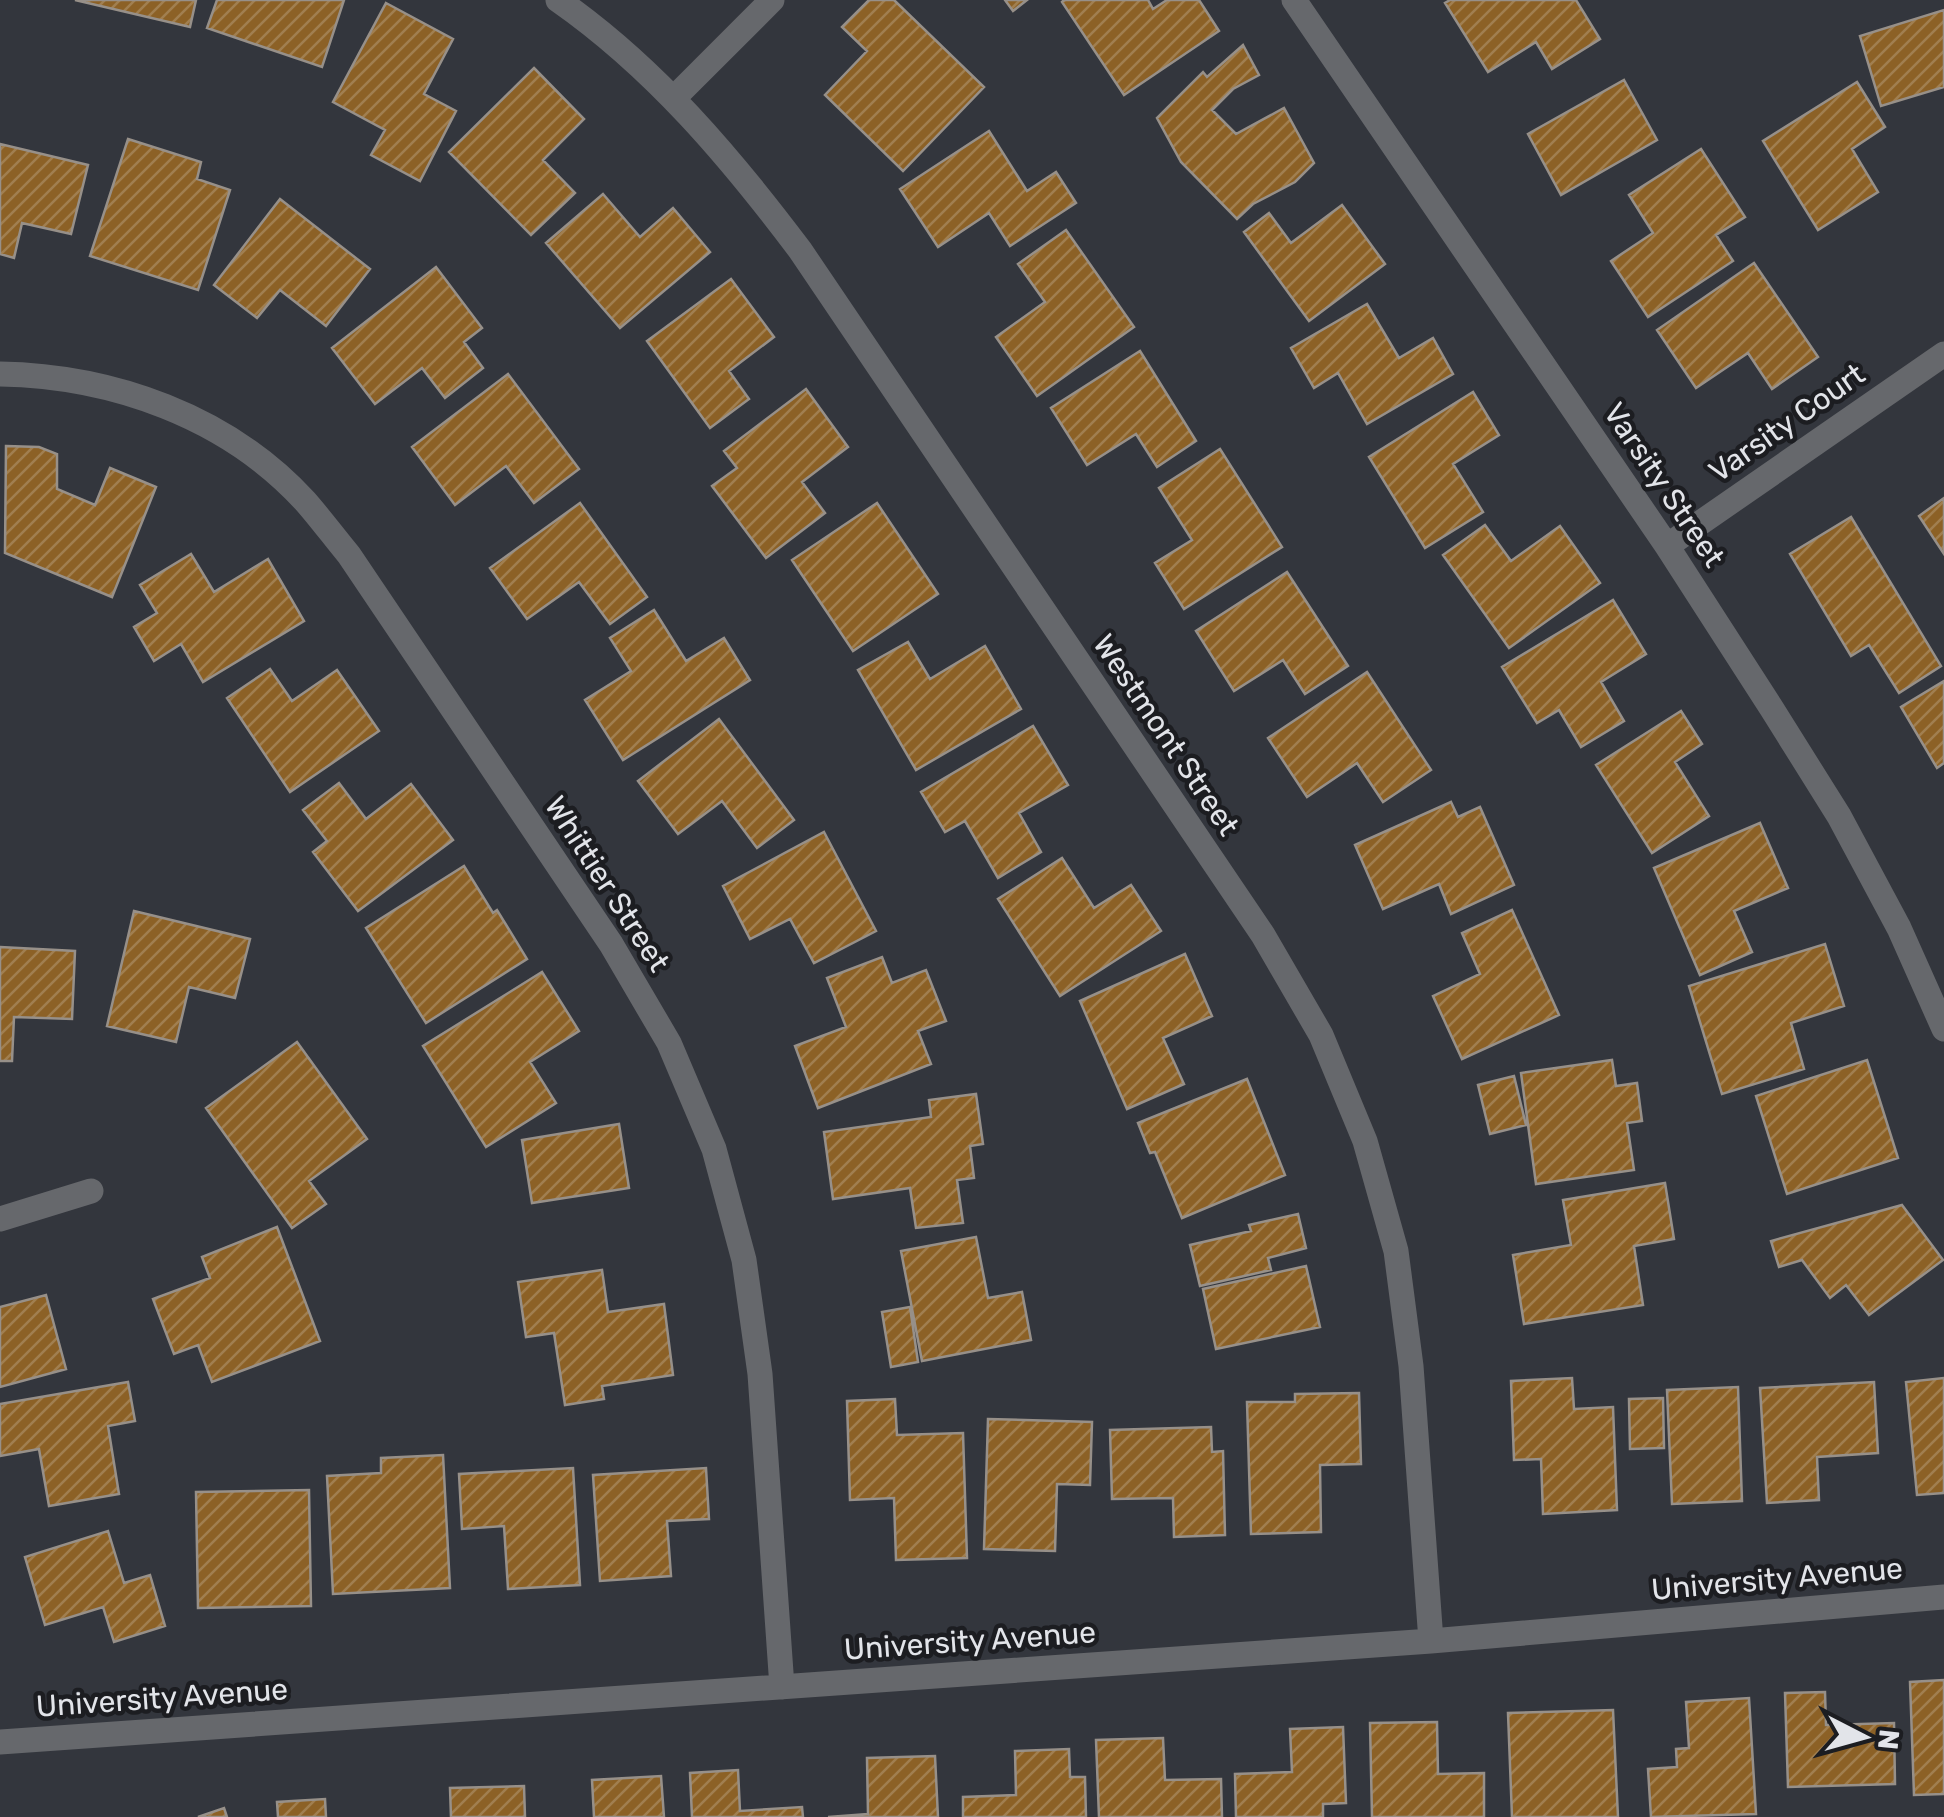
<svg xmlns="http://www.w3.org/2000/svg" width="1944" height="1817" font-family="Rubik,sans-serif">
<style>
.building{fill:url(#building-hatch);stroke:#979089;stroke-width:2.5}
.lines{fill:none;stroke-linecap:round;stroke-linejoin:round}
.minor{stroke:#66686c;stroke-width:25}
.labels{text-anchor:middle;stroke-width:9;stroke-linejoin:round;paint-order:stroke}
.street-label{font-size:30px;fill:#e2e4e9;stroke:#1c1d21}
</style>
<defs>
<pattern id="building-hatch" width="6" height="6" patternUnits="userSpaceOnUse" patternTransform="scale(2.5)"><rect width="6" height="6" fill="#8c6126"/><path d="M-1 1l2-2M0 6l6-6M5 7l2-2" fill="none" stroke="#a17f50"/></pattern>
</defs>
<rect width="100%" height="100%" fill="#33363d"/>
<path class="building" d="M75,0h121l-6,27z
M217,0h127l-22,67 -115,-39z
M869,0h25l90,87 -81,84 -78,-76 42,-44 -25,-24z
M1005,0h22l-14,11z
M1064,0h84l5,9 14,-9h32l20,31 -95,64 -62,-93z
M1450,0h126l24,39 -48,30 -16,-27 -48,30 -43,-69z
M386,3l67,36 -29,55 32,17 -36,70 -49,-26 14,-25 -52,-28z
M1944,10v77l-63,19 -21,-70z
M1243,45l16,30 -26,14 -21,21 24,24 48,-26 30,55 -19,19 -42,22 -16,15 -56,-57 -24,-44 46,-46 4,5z
M534,68l50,51 -41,41 32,33 -44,42 -82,-83z
M1624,80l33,60 -96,55 -33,-61z
M1857,82l28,45 -33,22 26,43 -60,38 -55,-89z
M989,131l38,60 29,-19 20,31 -66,43 -21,-33 -51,34 -38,-58z
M128,139l73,23 -4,17 33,11 -32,100 -108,-34z
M0,144l88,21 -17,69 -49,-11 -8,35 -14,-4z
M1701,149l44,68 -29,18 17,26 -85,56 -37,-56 42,-28 -24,-38z
M603,194l37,43 33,-29 37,44 -90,76 -74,-85z
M280,199l90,70 -44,57 -46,-36 -23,28 -43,-33z
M1342,205l43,59 -76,57 -65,-89 25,-19 22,30z
M1066,230l68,97 -97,69 -41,-59 49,-35 -27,-38z
M1754,263l64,94 -46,32 -24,-36 -52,35 -39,-58z
M436,267l46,61 -18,14 19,26 -38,30 -23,-30 -47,36 -43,-56z
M731,279l43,58 -45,34 20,28 -39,29 -63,-87z
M1367,304l32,54 34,-20 20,36 -86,50 -29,-51 -24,15 -23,-40z
M1140,351l56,90 -39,26 -21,-33 -49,31 -36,-57z
M508,374l71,95 -45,34 -28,-37 -51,39 -43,-58z
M806,389l42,58 -46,35 23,31 -59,45 -54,-72 25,-18 -13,-17z
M1473,392l26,43 -46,29 30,48 -58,36 -56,-91z
M6,446l33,1 18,7v35l38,16 15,-37 46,19 -44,110 -107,-44z
M1220,449l62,98 -98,62 -29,-46 37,-23 -33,-52z
M1944,498v56l-25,-38z
M580,503l67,94 -37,27 -31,-42 -52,37 -37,-51z
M877,503l61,91 -85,57 -61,-91z
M1851,517l90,149 -42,27 -30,-48 -18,11 -61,-102z
M1485,525l26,36 49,-35 40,57 -91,65 -66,-93z
M191,554l23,38 54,-33 36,62 -101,61 -22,-38 -27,17 -20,-34 23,-14 -17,-28z
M1287,572l61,94 -43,28 -22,-34 -49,31 -38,-60z
M1613,600l33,54 -45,28 23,39 -43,26 -22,-37 -22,13 -35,-56z
M654,610l32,51 38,-23 26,42 -127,80 -38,-60 46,-29 -21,-33z
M908,642l22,37 55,-33 36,63 -105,61 -58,-100z
M270,669l22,32 45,-31 42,61 -89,61 -63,-94z
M1367,672l64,98 -48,32 -26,-39 -50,34 -39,-59z
M1944,681v82l-7,5 -36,-61z
M1681,711l21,33 -27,18 34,54 -57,37 -56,-88z
M719,719l75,101 -37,28 -35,-47 -44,33 -40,-53z
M1033,726l35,59 -49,28 22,39 -43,26 -33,-57 -20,11 -24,-40z
M339,783l27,36 45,-35 42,56 -95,71 -45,-59 14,-11 -24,-31z
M1451,802l7,15 22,-10 34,78 -63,29 -12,-30 -56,25 -28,-64z
M1760,823l28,65 -54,23 18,41 -52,23 -46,-107z
M824,832l52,99 -62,32 -24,-44 -40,20 -27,-53z
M1062,858l32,50 37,-23 30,46 -101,65 -62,-97z
M464,866l29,47 4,-3 30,49 -101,64 -60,-95z
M1512,910l47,105 -97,44 -29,-63 47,-22 -18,-41z
M134,911l116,28 -15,59 -46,-11 -13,55 -69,-16z
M1825,944l19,62 -53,17 13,46 -82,25 -33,-108z
M0,947l75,4 -3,68 -58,-2 -2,44h-12z
M1185,954l27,62 -49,22 21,46 -57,25 -47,-108z
M882,957l10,26 34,-13 20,51 -28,10 13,33 -113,44 -23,-62 51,-19 -19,-49z
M542,972l37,59 -49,31 26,41 -70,44 -63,-101z
M297,1042l70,97 -58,42 17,23 -34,24 -86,-120z
M1612,1060l4,26 21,-3 5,38 -15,2 7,47 -98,14 -15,-111z
M1867,1060l31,98 -111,36 -31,-98z
M1514,1076l12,49 -36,9 -12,-49z
M1247,1079l38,96 -103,43 -27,-66 -5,1 -12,-30z
M976,1094l7,50 -13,2 4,32 -17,2 6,43 -47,5 -6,-40 -77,11 -9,-67 107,-15 -2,-17z
M619,1124l10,64 -97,15 -10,-63z
M1665,1183l9,56 -40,7 9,59 -119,19 -11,-69 58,-10 -8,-45z
M1902,1205l41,55 -74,55 -23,-30 -16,13 -28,-38 -23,7 -8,-26z
M1298,1214l8,34 -38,10 3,12 -71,16 -10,-41 61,-14 -2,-6z
M277,1227l43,114 -108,41 -14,-37 -24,9 -21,-55 57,-21 -8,-21z
M976,1237l12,61 34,-6 9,48 -109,21 -21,-110z
M1306,1266l14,61 -104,22 -13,-60z
M602,1270l6,42 56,-8 9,71 -71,11 2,13 -39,6 -11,-72 -28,4 -8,-55z
M46,1295l20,74 -66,18v-80z
M910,1307l8,55 -27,5 -9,-55z
M1572,1378l2,31 39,-2 4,103 -74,4 -2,-55 -27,1 -3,-79z
M1944,1378v115l-27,2 -11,-113z
M128,1382l7,39 -27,5 11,68 -70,12 -10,-57 -39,7v-52z
M1874,1382l4,71 -61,4 2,43 -52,3 -7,-115z
M1738,1387l4,114 -70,3 -5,-114z
M1359,1393l2,71 -41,1 1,67 -70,2 -4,-132h48v-8z
M1663,1398l1,50 -34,1 -1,-50z
M895,1399l2,36 66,-2 4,125 -71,2 -2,-62 -44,2 -3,-99z
M988,1419l104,3 -2,63 -33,-1 -2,67 -71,-2z
M1211,1427l1,25 11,-1 2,84 -51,2 -1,-39 -61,1 -2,-69z
M443,1455l7,133 -117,6 -6,-118 54,-3v-15z
M573,1468l7,117 -72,4 -4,-63 -42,3 -3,-55z
M706,1468l3,51 -42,2 4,55 -71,5 -7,-106z
M309,1490l2,116 -113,2 -2,-116z
M108,1531l16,52 26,-8 15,51 -51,16 -11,-35 -58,18 -20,-68z
M1944,1680v114l-30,1 -4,-113z
M1825,1692l1,33 68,-2 1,61 -107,3 -3,-94z
M1749,1698l7,116 -105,3 -3,-48 29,-2 -1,-18 13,-1 -3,-46z
M1613,1710l5,107h-106l-4,-104z
M1437,1722l1,52 46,-1v44h-112l-2,-94z
M1343,1727l3,76 -23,1v13h-87l-1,-43 57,-2 -2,-43z
M1163,1738l2,42 56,-1 1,38h-123l-3,-77z
M1069,1749l1,28h15l1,40h-123v-20l53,-2 -1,-44z
M935,1756l3,61h-110l40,-3 -1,-56z
M738,1770l2,41 62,-4 1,10h-111l-2,-44z
M661,1776l3,41h-70l-2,-37z
M524,1786l1,31h-74l-1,-29z
M325,1799l1,18h-48l-1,-15z
M224,1808l3,9h-29z"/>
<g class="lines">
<path class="minor" d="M558,0c96,67 172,157 242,250l463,685 58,100 44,106 31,110 15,115 20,275
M1294,0l373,546 105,163 67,107 60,112 45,101
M674,98l98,-98
M0,374c112,2 227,42 305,127 15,17 29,36 44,54l262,389 58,99 45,106 30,111 16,114 22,313
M1667,546l277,-192
M0,1219l91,-28
M0,1742l1431,-101 513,-44"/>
</g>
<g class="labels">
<g class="street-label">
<text transform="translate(1787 423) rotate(-35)" y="10">Varsity Court</text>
<text transform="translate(1664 485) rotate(56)" y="10">Varsity Street</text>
<text transform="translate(1166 735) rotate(56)" y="10">Westmont Street</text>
<text transform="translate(607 884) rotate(57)" y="10">Whittier Street</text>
<text transform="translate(1777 1579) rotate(-5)" y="10">University Avenue</text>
<text transform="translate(970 1641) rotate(-4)" y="10">University Avenue</text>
<text transform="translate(162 1698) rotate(-4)" y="10">University Avenue</text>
</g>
</g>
<g transform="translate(1864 1737) rotate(96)" stroke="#1c1d21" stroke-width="8" paint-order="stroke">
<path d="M0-8L18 38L0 25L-18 38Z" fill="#e2e4e9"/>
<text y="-15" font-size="28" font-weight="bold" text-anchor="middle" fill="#e2e4e9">N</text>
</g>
</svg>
